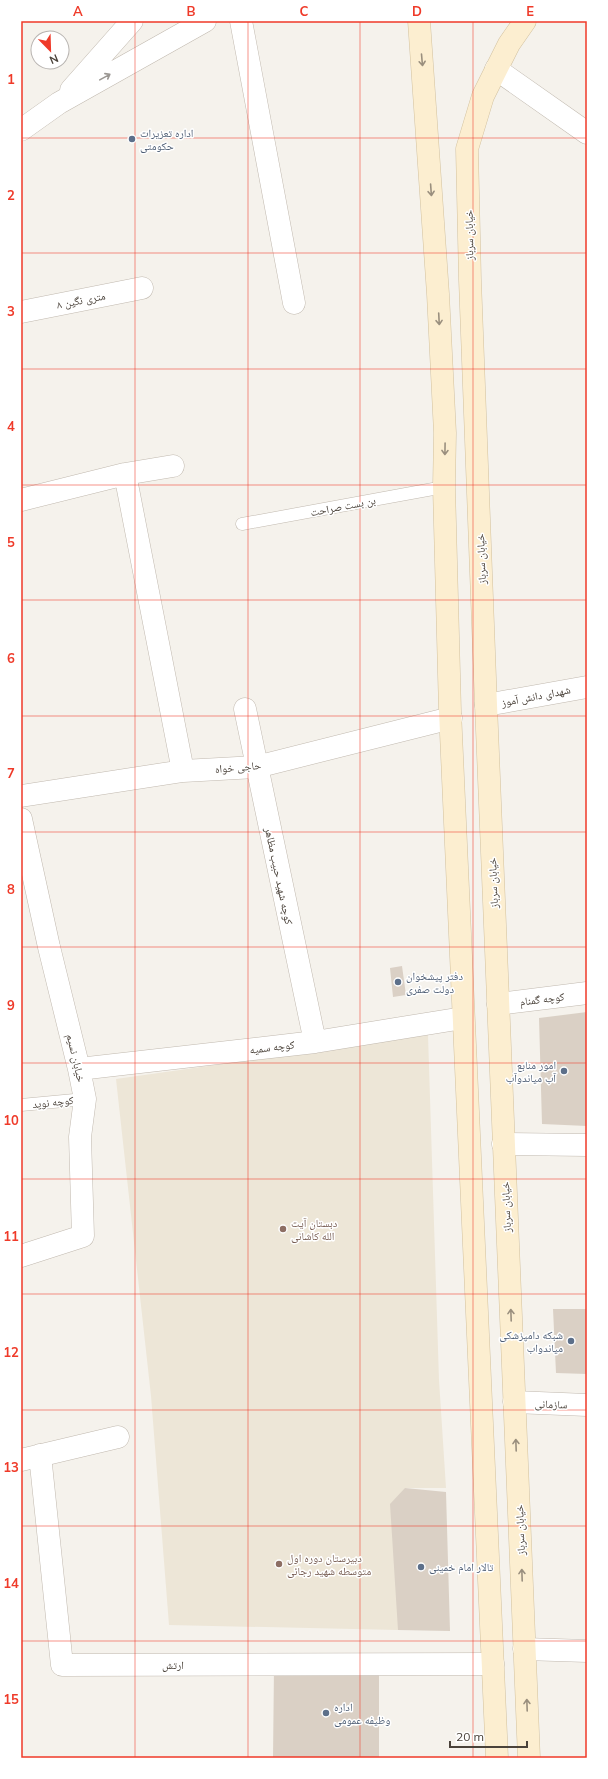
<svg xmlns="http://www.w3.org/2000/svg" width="608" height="1779" font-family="Mulish,'Noto Naskh Arabic',sans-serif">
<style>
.education{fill:#ede6d7}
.building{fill:#dad0c5}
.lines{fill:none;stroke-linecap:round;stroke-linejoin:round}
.lane-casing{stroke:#c1b9af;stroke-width:13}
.street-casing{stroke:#c1b9af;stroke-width:23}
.secondary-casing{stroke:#d2c19e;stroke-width:23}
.lane{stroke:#fff;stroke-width:12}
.street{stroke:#fff;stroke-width:22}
.secondary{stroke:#fceed0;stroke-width:22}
.oneway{stroke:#9a8f7e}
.oneway2{stroke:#9b9793}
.grid{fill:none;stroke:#ef3a29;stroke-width:1;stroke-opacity:0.55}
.service-dot{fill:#5c6f8a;stroke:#fff;stroke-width:1.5}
.education-dot{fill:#8d6e63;stroke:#fff;stroke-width:1.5}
.labels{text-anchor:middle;stroke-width:3;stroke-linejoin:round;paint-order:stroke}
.service-label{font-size:11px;fill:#4e5e75;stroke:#fff;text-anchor:start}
.street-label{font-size:11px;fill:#4a423a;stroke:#fff}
.education-label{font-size:11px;fill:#785e54;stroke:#fff;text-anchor:start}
.neatline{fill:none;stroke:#ef3a29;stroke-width:1.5}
.grid-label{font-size:13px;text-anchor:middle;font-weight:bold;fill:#ef3a29}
</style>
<rect width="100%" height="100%" fill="#f5f2ec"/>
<path class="education" d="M428,1035l11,345 7,108h-41l-7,142 -229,-5 -18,-229 -35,-317z"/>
<path class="building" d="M402,966l4,29 -13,2 -3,-29z
M587,1012v114l-45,-2 -3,-106z
M553,1309h34v65l-31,-1z
M405,1488l41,4 4,139 -52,-1 -8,-126z
M274,1667l105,1v90h-106z"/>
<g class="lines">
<g class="lane-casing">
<path id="lane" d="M242,524l202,-37
M21,1105l64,-6"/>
</g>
<g class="street-casing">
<path id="street" d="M241,21l53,282
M496,69l91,64
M71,90l61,-69
M21,130l38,-27 146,-82
M21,312l121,-24
M125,474l58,297
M21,500l104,-26 48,-8
M486,705l101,-18
M245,709l70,333
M21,796l162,-25 73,-4 195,-49
M21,819l28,128 30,122 6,30 -5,38 3,99 -62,20
M498,1004l89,-11
M79,1069l236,-27 148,-24
M503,1144l84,1
M514,1402l73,3
M40,1455l22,210 431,-1
M21,1460l97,-23
M524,1649l63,2"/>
</g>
<g class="secondary-casing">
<path id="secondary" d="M419,21l19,273 7,139 -1,54 6,224 47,1047
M525,21l-16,23 -26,52 -16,53 3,131 16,425 43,1053"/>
</g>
<use href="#lane" class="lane"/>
<use href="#street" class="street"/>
<use href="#secondary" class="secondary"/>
</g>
<defs><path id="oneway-shaft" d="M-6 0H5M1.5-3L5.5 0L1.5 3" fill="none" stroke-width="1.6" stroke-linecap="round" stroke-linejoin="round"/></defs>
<g class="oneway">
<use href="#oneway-shaft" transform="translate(422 60) rotate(85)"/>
<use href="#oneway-shaft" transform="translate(431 190) rotate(86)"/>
<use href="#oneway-shaft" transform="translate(439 319) rotate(87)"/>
<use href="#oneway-shaft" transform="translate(445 449) rotate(91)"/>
<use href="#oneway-shaft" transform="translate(511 1315) rotate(-92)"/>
<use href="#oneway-shaft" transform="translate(516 1445) rotate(-92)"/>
<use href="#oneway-shaft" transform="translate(522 1575) rotate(-92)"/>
<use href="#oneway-shaft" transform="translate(527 1705) rotate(-92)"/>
</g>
<use class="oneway2" href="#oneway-shaft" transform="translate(105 77) rotate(-29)"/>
<path class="grid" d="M135,21v1737M248,21v1737M360,21v1737M473,21v1737M21,138h566M21,253h566M21,369h566M21,485h566M21,600h566M21,716h566M21,832h566M21,947h566M21,1063h566M21,1179h566M21,1294h566M21,1410h566M21,1526h566M21,1641h566"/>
<g class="service-dot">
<circle cx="132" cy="139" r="4"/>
<circle cx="398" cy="982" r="4"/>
<circle cx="564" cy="1071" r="4"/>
<circle cx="571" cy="1341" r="4"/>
<circle cx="421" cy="1567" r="4"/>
<circle cx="326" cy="1713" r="4"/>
</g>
<g class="education-dot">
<circle cx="283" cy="1229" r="4"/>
<circle cx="279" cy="1564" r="4"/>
</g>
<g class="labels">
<g class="service-label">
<text x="140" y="137">اداره تعزیرات<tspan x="140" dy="13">حکومتی</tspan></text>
<text x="406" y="980">دفتر پیشخوان<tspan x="406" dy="13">دولت صفری</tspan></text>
<text x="556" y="1069" text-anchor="end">امور منابع<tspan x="556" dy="13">آب میاندوآب</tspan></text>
<text x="563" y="1339" text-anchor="end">شبکه دامپزشکی<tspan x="563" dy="13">میاندواب</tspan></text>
<text x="429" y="1571">تالار امام خمینی</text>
<text x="334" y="1711">اداره<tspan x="334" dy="13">وظیفه عمومی</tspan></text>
</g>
<g class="street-label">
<text transform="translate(469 235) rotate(-91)" y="4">خیابان سرباز</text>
<text transform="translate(81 300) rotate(-11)" y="4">۸ متری نگین</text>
<text transform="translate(343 506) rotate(-11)" y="4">بن بست صراحت</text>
<text transform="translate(481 559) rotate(-92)" y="4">خیابان سرباز</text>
<text transform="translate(536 696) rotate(-11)" y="4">شهدای دانش آموز</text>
<text transform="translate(238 767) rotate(-5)" y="4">حاجی خواه</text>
<text transform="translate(279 876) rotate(78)" y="4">کوچه شهید حبیب مظاهر</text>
<text transform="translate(493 883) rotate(-92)" y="4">خیابان سرباز</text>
<text transform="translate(542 999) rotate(-7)" y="4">کوچه گمنام</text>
<text transform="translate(272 1047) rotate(-7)" y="4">کوچه سمیه</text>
<text transform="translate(76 1058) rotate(77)" y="4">خیابان نسیم</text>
<text transform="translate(53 1102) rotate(-6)" y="4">کوچه نوید</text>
<text transform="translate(506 1207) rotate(-92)" y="4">خیابان سرباز</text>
<text transform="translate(551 1404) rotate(2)" y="4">سازمانی</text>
<text transform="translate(520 1530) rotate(-92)" y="4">خیابان سرباز</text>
<text x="173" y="1669">ارتش</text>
</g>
<g class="education-label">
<text x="291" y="1227">دبستان آیت<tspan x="291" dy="13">الله کاشانی</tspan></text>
<text x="287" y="1562">دبیرستان دوره اول<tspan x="287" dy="13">متوسطه شهید رجائی</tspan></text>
</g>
</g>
<rect width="608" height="1779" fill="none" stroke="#ffffff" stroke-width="44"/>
<g transform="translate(50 50) rotate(157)"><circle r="19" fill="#ffffff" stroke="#b7b3b0"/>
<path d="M0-3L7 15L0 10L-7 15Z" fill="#ef3a29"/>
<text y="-6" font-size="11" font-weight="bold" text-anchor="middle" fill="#4a423a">N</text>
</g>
<path d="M450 1741v6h77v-6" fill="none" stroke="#4a423a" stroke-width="2"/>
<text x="456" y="1741" font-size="12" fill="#4a423a" stroke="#ffffff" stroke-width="3" paint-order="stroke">20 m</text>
<rect x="22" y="22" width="564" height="1735" class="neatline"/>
<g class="grid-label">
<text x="78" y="16">A</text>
<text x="191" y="16">B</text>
<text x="304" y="16">C</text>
<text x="417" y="16">D</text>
<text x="530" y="16">E</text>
<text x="11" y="84">1</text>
<text x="11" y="200">2</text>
<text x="11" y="316">3</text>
<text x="11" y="431">4</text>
<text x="11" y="547">5</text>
<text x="11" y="663">6</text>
<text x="11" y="778">7</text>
<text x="11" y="894">8</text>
<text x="11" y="1010">9</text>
<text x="11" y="1125">10</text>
<text x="11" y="1241">11</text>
<text x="11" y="1357">12</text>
<text x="11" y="1472">13</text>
<text x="11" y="1588">14</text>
<text x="11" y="1704">15</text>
</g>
</svg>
